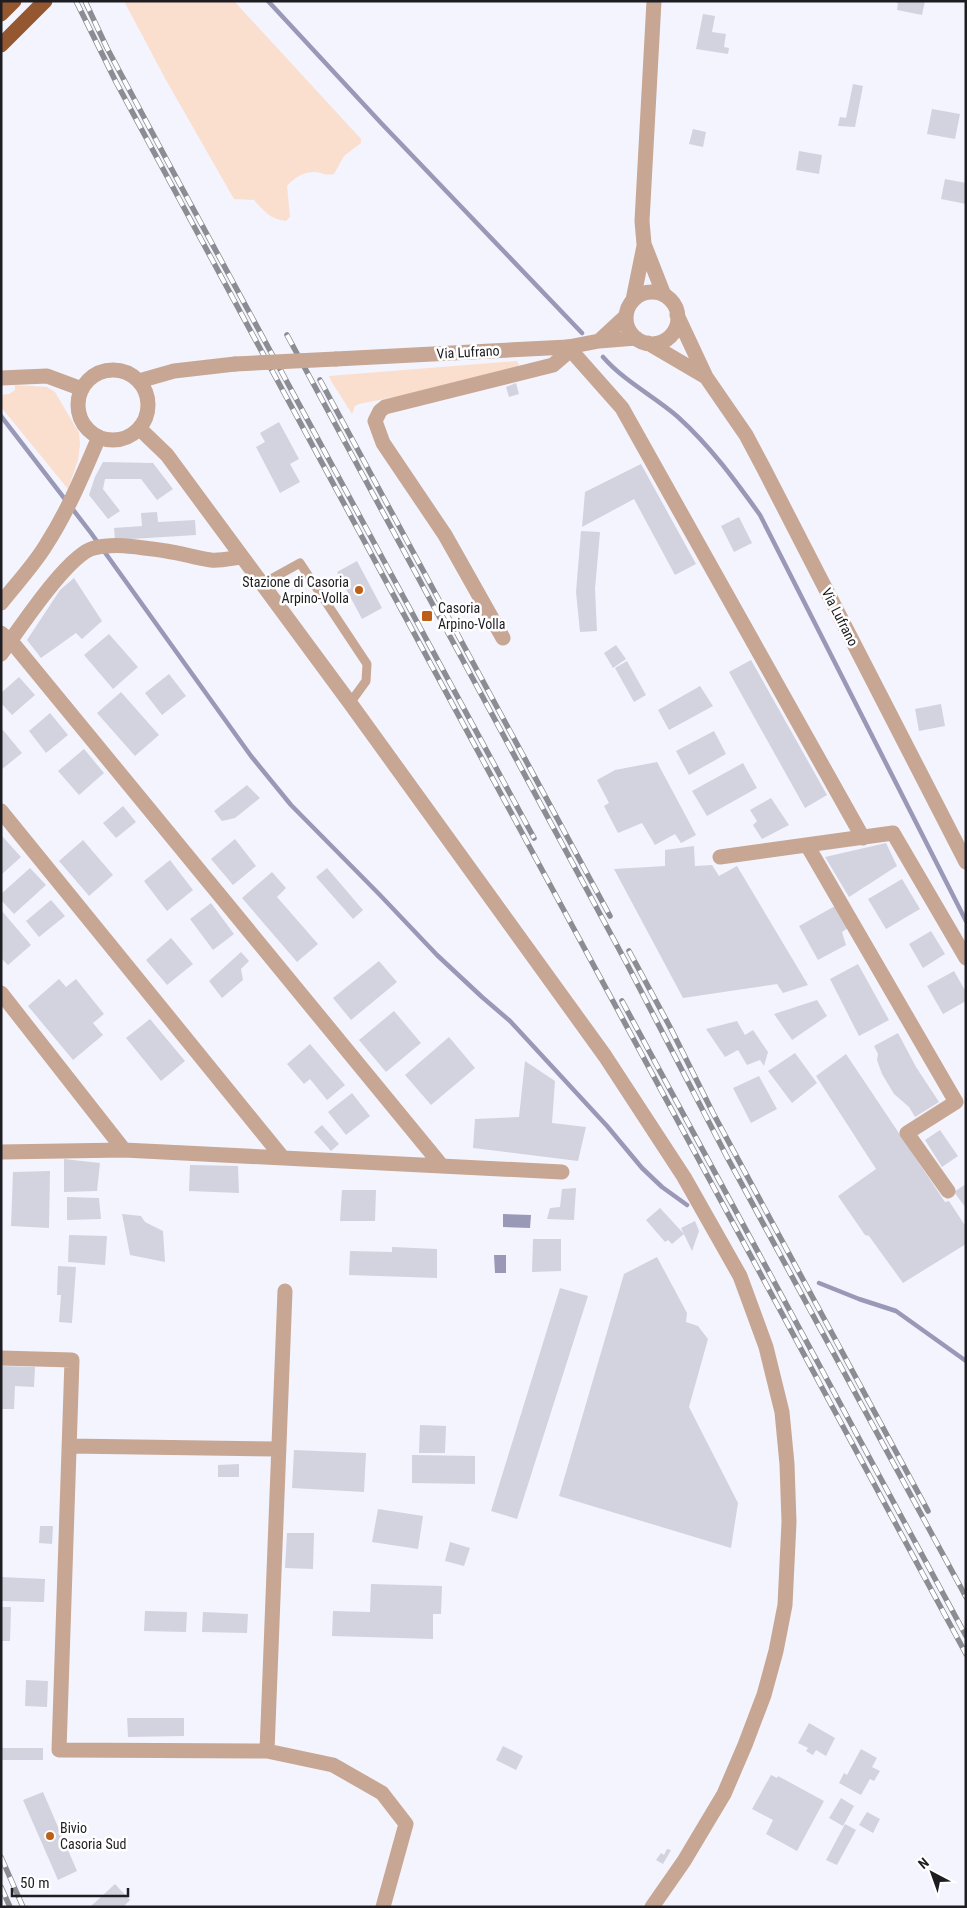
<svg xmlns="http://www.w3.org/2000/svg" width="967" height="1908" font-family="'Roboto Condensed',sans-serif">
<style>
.green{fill:#fadece}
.water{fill:#9998b7}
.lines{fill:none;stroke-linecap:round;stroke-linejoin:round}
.stream{stroke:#9998b7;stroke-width:4.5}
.building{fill:#d3d3e0}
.service{stroke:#c7a693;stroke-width:9}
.minor{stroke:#c7a693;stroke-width:15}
.tertiary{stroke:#c7a693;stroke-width:15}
.trunk{stroke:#945730;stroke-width:15}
.rail-casing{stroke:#8c8c93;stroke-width:5.5}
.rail{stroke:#fff;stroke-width:4;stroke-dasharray:11;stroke-linecap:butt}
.tertiary-bridge{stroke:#c7a693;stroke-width:15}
.poi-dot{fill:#bd5f16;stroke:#fff;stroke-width:2}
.labels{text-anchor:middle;stroke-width:5;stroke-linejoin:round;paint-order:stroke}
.street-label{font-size:14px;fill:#1e1e22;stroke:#fff}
.poi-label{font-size:14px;fill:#1e1e22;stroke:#fff;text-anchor:start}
</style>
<rect width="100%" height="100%" fill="#f3f4fe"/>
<path class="green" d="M124,1h110l127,138v4l-17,13 -10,18c-10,2 -12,-2 -20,-2 -11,0 -20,6 -27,14l3,31 -4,4c-16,-2 -22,-10 -32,-21l-20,-1 -68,-119z
M517,361l2,4 -2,2 -113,28 -45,9 -4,2 -3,8 -21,-33 -2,-5z
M15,385l32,2 8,5 24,41 1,11 -2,16 -10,29 -67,-82v-12l8,-1 6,-4z"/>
<path class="water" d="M503,1214l28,1 -1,13 -27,-1z
M494,1255h12v18h-11z"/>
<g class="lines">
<path class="stream" d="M268,1l114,123 200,209
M603,357c22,25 51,39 75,60 32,29 57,63 82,98l206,406
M1,416l90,117 160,223 40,49 88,89 58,61 45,42 28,24 97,105 35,42 20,19 25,18
M819,1283l40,16 37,12 70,50"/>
</g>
<path class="building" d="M892,1h33l-3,14 -25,-5 1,-7z
M703,14l12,2 -3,16 14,2 -2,13 5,1 -1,6 -32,-5z
M853,84l10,2 -8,41 -17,-1 2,-9 6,1z
M932,109l28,5 -5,25 -28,-5z
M693,129l13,3 -3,15 -14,-3z
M799,151l23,4 -3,19 -23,-4z
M945,179l21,4v21l-25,-5z
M516,383l3,11 -10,3 -3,-10z
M279,422l20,37 -9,5 10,18 -20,11 -24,-46 9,-5 -5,-9z
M103,462l50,1 20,26 -16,11 -16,-21h-36l-2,10 17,22 -12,8 -19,-24 6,-18z
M641,464l55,100 -21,11 -41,-76 -52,28 3,-35z
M157,512l1,10 37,-2 1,15 -81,5 -1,-12 28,-2 -1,-13z
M739,517l13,26 -18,9 -13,-26z
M581,531l19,1 -5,57 2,42 -17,1 -4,-40z
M357,561l25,47 -20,11 -25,-47z
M74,578l28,43 -20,18 -6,-6 -35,25 -14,-18 33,-50z
M109,634l29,33 -25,22 -29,-34z
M616,645l10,14 -13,9 -9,-15z
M751,660l76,135 -22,13 -76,-136z
M627,661l19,34 -12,7 -19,-34z
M169,674l17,22 -24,19 -17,-22z
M19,677l16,18 -23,20 -11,-12v-10z
M700,686l13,20 -44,24 -11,-20z
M121,692l38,43 -24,21 -38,-43z
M941,704l4,22 -26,5 -4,-22z
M50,713l18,22 -22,18 -17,-22z
M3,730l19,23 -21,17v-39z
M714,731l12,23 -37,21 -13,-24z
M84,749l20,24 -25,22 -21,-24z
M657,762l39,73 -15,8 -6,-9 -20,11 -13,-22 -24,10 -14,-27 5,-3 -12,-23 18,-10z
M743,763l14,25 -50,28 -15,-25z
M247,785l13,13 -25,20 -13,3 -8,-10z
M771,798l18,27 -27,14 -9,-14 4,-4 -7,-11z
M123,806l13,16 -20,16 -13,-15z
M1,835l20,22 -20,18z
M235,839l21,27 -23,19 -22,-26z
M83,840l30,35 -24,21 -30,-35z
M886,843l11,23 -48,31 -24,-40z
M694,846l1,20 17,-1 7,11 18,-10 71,119 -25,8 -6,-9 -94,14 -69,-129 51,-3v-16z
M170,860l23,30 -26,21 -23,-30z
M30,868l16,17 -32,29 -13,-14v-6z
M327,868l36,42 -10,9 -37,-42z
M272,872l14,16 -9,9 41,47 -21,18 -55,-64z
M902,879l18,30 -34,20 -18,-30z
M51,900l14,16 -26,21 -13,-16z
M211,903l23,31 -21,16 -23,-31z
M835,906l13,22 -6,4 4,13 -28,15 -19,-34z
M1,910l30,35 -23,20 -7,-7z
M931,931l14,23 -22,14 -14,-24z
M171,938l22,26 -26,21 -21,-25z
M241,952l8,9 -8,8 2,11 -21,18 -13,-17z
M379,961l18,21 -46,38 -18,-22z
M858,964l31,56 -30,16 -29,-57z
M954,971l12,21v9l-23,13 -16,-28z
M59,979l7,8 10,-8 28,35 -11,9 10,12 -30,25 -45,-54z
M817,1000l10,16 -35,24 -18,-26z
M394,1011l27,32 -35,29 -27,-32z
M150,1019l35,42 -24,20 -35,-43z
M737,1021l8,14 8,-5 15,22 -4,14 -4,-6 -13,5 -9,-15 -13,7 -19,-28z
M898,1033l18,34 23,35 -24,15 -6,-10 -15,-13 -12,-20 -5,-14 1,-6 -4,-8z
M449,1037l26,31 -44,37 -26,-30z
M310,1044l35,41 -18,15 -17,-21 -6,5 -17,-20z
M795,1053l22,30 -25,20 -24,-32z
M846,1054l99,148 4,-1 17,26v17l-63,39 -34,-47 -4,-1 -27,-39 38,-27 -60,-93z
M525,1061l30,20 -3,42 34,4 -8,34 -105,-13 2,-29 44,-2z
M759,1076l18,33 -26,14 -18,-35z
M352,1093l18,23 -24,19 -18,-23z
M322,1125l17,19 -8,7 -17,-19z
M940,1130l18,26 -16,11 -17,-27z
M64,1159l36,4 -3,28 -33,1z
M190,1165l48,1 1,27 -50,-2z
M50,1171l-1,57 -38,-2 2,-54z
M966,1184v24l-12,-16z
M576,1188l-2,32 -27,-1 3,-11 10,-1 2,-18z
M342,1190h34l-1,31h-35z
M67,1197l32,1 2,21 -34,1z
M660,1208l24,26 -12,10 -4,-4 -3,2 -19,-22z
M122,1214l19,2 4,6 18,9 2,31 -35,-7z
M695,1221l4,10 -7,20 -11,-23z
M69,1235l38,1 -2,29 -37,-3z
M533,1239h28v32l-29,1z
M392,1247l45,2v29l-88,-3 1,-24 42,1z
M657,1257l30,56 -1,9 12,4 10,13 -19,68 49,96 -7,45 -172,-52 65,-222z
M58,1266l18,1 -4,56 -13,-1 2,-27h-4z
M560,1288l28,8 -71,223 -26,-8z
M1,1366l34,1 -1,20 -19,-1 -1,23h-13z
M420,1425l26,1 -1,27h-26z
M294,1450l72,3 -2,39 -72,-4z
M412,1455l63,1v28l-63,-1z
M239,1464v13h-21v-12z
M378,1509l45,7 -5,33 -46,-7z
M40,1526h13l-1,18 -13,-1z
M287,1533h27l-1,36 -28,-1z
M450,1542l20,6 -6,18 -19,-5z
M1,1577l44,2 -1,23 -43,-1z
M371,1584l71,2 -1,28h-8v25l-101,-3 1,-25 37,1z
M1,1607h10l-1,34h-9z
M145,1611l42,1 -1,20 -42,-1z
M203,1612l45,2 -1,19 -45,-1z
M26,1680l22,1 -1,26 -22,-1z
M127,1718h57v18l-56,1z
M809,1723l26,15 -9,18 -10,-6 -3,5 -7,-4 2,-3 -10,-5z
M503,1746l20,10 -7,14 -20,-10z
M1,1748h42v12h-42z
M861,1749l16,9 -5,9 8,4 -6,10 -4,-2 -9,16 -22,-12 5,-10 3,2z
M771,1775l6,3 1,-2 46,25 -27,50 -31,-17 7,-14 -21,-11z
M43,1792l34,79 -19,9 -35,-80z
M841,1798l13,8 -11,20 -14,-8z
M867,1812l13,7 -7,14 -14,-8z
M845,1824l11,6 -19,35 -11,-5z
M667,1849l4,1 -8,14 -7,-4 5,-7 3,2z
M115,1884l15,16 -7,7h-33z"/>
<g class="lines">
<path class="service" d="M262,584l38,-21 67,101 -1,17 -16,22"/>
<path class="minor" d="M654,1l-12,220 2,23 20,51
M633,300l11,-54
M568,347l54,61 241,430
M1,378l46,-2 35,13
M1,633l10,8 431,525
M503,638l-58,-103 -62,-92 -8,-22 5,-10 5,-4 168,-42 14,-12 1,-6
M1,654c17,-23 67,-100 93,-106 23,-6 49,0 72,3 15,2 30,7 45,9 10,1 21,-2 31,-3
M1,811l282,347
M807,845l149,257 -49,31 41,58
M720,857l173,-24 73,125
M1,993l123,157
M1,1152l123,-2 438,22
M1,1358l71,2 -13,390 208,1 66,14 49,28 24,31 -23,83
M69,1446l210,3
M267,1751l18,-460"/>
<path class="tertiary" d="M626 318a26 26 0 1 1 52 0a26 26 0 1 1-52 0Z
M677,315l29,62 40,58 17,32 203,395
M599,341l27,-25
M648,343l58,34
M336,359l232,-12 31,-6 37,-3
M78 405a35 35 0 1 1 70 0a35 35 0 1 1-70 0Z
M139,381l35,-10 61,-7
M140,429l27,26 183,248 255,353 79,121 56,99 26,71 16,65 5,52 2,58 -4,83 -9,46 -12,44 -19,50 -21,49 -40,67 -32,46
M1,603c15,-19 33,-38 45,-58 22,-34 37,-71 53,-108"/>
<path class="trunk" d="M1,14l13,-13
M1,45l44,-44"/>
<g class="rail-casing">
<path id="rail" d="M76,1l40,81 850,1572
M85,1l22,47 63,118 364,672
M287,335l340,629 100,193 239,440
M320,380l290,536
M629,951l41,76 43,86 215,398
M622,1001l344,635
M1,1857l22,50
M1,1887l9,20"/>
</g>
<use href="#rail" class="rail"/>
<path class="tertiary-bridge" d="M235,364l101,-5"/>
</g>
<g class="poi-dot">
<circle cx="359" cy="590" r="5"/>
<rect x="421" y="610" width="12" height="12" rx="2.5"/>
<circle cx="50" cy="1836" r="5"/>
</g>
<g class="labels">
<g class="street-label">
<text transform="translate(468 352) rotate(-3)" y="5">Via Lufrano</text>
<text transform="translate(840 617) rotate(63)" y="5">Via Lufrano</text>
</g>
<g class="poi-label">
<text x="349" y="587" text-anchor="end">Stazione di Casoria<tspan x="349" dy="16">Arpino-Volla</tspan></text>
<text x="438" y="613">Casoria<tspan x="438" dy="16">Arpino-Volla</tspan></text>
<text x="60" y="1833">Bivio<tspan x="60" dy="16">Casoria Sud</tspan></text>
</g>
</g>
<rect width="967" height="1908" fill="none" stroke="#1e1e22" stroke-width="5"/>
<g transform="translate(932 1873) rotate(319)" stroke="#ffffff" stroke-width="4" paint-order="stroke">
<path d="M0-4L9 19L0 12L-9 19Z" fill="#1e1e22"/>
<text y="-8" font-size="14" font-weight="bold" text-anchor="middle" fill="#1e1e22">N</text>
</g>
<path d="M12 1888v8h116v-8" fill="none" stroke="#1e1e22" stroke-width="2.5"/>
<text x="20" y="1888" font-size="15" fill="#1e1e22" stroke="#ffffff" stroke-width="4" paint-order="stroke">50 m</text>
</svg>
